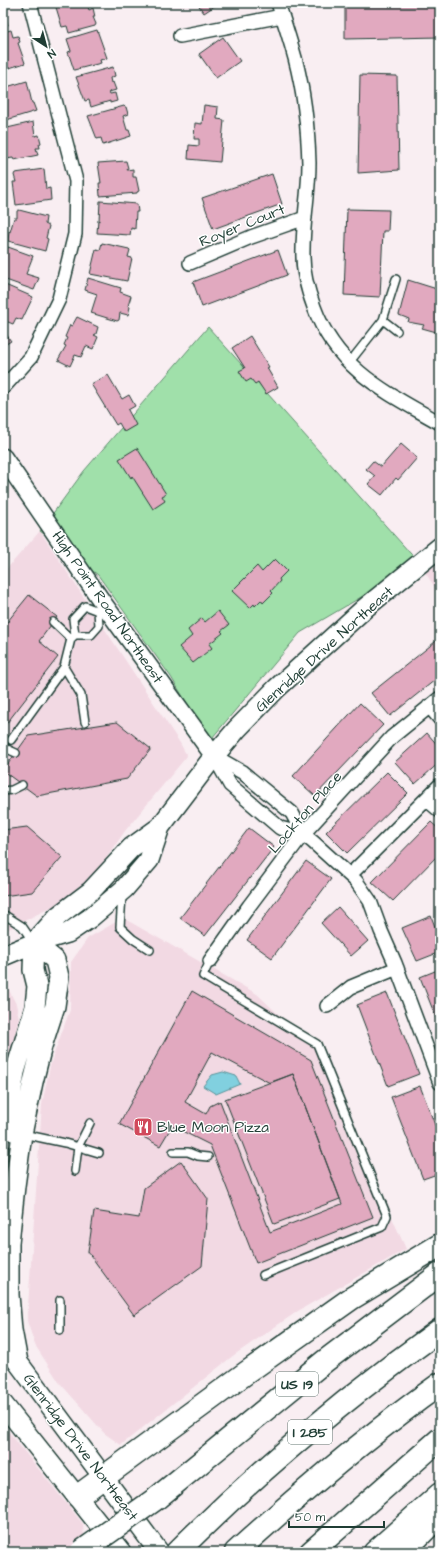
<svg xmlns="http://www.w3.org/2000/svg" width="443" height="1555" font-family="'Architects Daughter',sans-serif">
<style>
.built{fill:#f2d9e3}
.green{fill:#a0e0aa;stroke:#608e6f}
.water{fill:#81d0df;stroke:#5a959b}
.building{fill:#e1a9bf;stroke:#1f3d34;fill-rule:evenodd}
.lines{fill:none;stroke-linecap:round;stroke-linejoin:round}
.service-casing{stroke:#1f3d34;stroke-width:10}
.minor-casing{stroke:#1f3d34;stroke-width:16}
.tertiary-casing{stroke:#1f3d34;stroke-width:20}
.secondary-casing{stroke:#1f3d34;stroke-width:22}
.motorway-casing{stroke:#1f3d34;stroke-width:25}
.service{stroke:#fff;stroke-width:7}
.minor{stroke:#fff;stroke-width:13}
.tertiary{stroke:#fff;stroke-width:17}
.secondary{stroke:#fff;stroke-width:19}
.motorway{stroke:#fff;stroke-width:22}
.motorway-bridge-casing{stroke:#1f3d34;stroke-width:25;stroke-linecap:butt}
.motorway-bridge{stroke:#fff;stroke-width:22}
.labels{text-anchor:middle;stroke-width:3;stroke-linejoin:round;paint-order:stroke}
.shield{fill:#fff;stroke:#627771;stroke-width:1}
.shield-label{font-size:14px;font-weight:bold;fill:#1f3d34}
.street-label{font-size:15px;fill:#1f3d34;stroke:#fff}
.poi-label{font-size:15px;fill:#1f3d34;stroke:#fff;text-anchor:start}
</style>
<rect width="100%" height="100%" fill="#f9eef2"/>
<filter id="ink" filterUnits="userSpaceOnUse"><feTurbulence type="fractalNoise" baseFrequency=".025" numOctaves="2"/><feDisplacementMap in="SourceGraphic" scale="8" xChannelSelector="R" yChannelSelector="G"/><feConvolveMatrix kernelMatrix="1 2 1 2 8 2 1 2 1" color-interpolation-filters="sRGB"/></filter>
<g filter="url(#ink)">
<path class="built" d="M40,531l140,212 7,13 -62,75 -34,49 -34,24 -54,28v-359z
M440,548v47l-21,-32z
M123,918l134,76 61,58 88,197 -108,62 -64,44 -113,90 -17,-12 -45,-51 -24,-37 -8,-24 15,-217 9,-42 19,-52 1,-48 17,-24z
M3,986l6,4 7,14 3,14 -16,62z
M3,1425l80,99 2,28h-82z"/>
<path class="green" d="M208,327l211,236 -119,70 -88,105 -13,-15 -28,-46 -73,-102 -58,-44 44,-60z"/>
<path class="water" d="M223,1072l13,4 4,8 -24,10 -13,-8 9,-11z"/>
<path class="building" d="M3,3h3l-2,2 2,7 -2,1 4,12 -5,2z
M92,3l-5,1 2,6 4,-2 2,9h-2l3,7 -1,2 -26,7 -2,-7 -5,1 -7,-23z
M197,3h22l-15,10z
M345,3h95v34l-95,2z
M11,30l2,7 5,-1 2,6 -2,1 7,20 -22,7v-38z
M97,30l10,28 -7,2 1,3 -27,7 -6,-18 3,-1 -4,-12z
M223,37l17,24 -24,17 -17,-24z
M113,67l2,9 -5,2 1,5 2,-1 3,8 -7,2 1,2 5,-1 2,8 -7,2v-2l-19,6 -2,-7 -4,1 -9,-24z
M360,75l37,1 2,94 -41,3z
M27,81l5,22h1l3,8 -33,10v-33z
M204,105l14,2 -1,12 7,1 -4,42 -32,-3 1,-14 10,1v-7h-5l1,-16 7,1z
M124,106l1,1h1l2,7 -5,2 4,14h2l2,6 -28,9 -2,-7 -4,1 -9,-23z
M33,122l2,14 4,-1 2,8 -2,1 1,4h-4l2,7 -24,5 -1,-2 -7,1 -3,-14v-16z
M126,161l2,7 -1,2 6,-1v8h3l3,14 -2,1v1l-37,3 -1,-13h2l-3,-20z
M44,169l2,20 4,-1 1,12 -35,5 -3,-23h3l-2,-7 1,-2z
M272,174l10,30 -69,25 -11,-31z
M100,201l37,3 1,8h-2l-1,17 -4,-1 -1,7 -33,-2 1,-13 1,1z
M347,209l42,1 -1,21h-5l-3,66 -36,-2z
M19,210l27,7 -1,7 4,2 -3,12 2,1 -3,12 -37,-10 1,-10 1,1 4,-14h3v-7z
M102,243l27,6 1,1 -2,7 4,1 -5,23 -37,-7 6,-25 4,1z
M8,247l25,9 -7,18 13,4 -5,12 -31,-11v-23z
M278,250l9,25 -85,32 -9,-25z
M88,278l33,10 -1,4 11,4 -3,10 2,1 -2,8 -8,-2 -1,7 -2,1 -26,-8 6,-19 -12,-4z
M408,280l32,10v43l-18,-5 2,-3 -16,-3 1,-3 -10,-4z
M3,284l30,13 -11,23 -6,-2 -3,6 -10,-4z
M77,317l21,10 -2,7 -2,1 4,2 -5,12 -7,-3 -5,11 -6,-2 -5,11 -12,-6 8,-14 -2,-1 3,-7 -2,-1 5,-12 2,1z
M3,330l8,11 -8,5z
M250,336l19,31 -2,1 11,19 -12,7 -8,-12 -3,2 -4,-5 -5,3 -7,-11 6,-3 -13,-20z
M108,375l14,24 7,-4 6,11 -7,4 8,15 -12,7 -5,-9 -3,2 -25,-41z
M401,444l16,14 -19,22 -2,-2 -14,17 -14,-11 7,-8 -9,-7 7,-8 8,6z
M137,448l29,46 -4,2 3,5 -12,8 -21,-33 -1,2 -12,-19z
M275,559l12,12 -8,8 1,2 -9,10 2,2 -10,10 -2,-3 -6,6 -1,-2 -4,4 -18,-17 25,-25 5,6z
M29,595l28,22 -18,24 19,16 -55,71v-101z
M218,611l11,14 -8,6 2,2 -14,11 3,4 -19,15 -14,-16 13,-11 -4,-6 14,-12 3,4z
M440,638v38l-50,40 -19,-23z
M360,703l23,22 -68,71 -22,-20z
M117,722l34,27 -24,30 -90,17 -34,-25 25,-35z
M427,733l13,15v14l-25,22 -20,-22z
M387,772l21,21 -61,60 -21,-21z
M431,822l9,8v23l-47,48 -21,-19z
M27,827l35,30 -30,35 -29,4v-66z
M249,828l25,19 -69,89 -25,-18z
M306,861l25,18 -59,79 -25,-18z
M338,907l30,34 -17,15 -30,-33z
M431,916l9,24v12l-23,9 -15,-33z
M440,969v59l-20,-51z
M192,991l119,69 62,157 -117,46 -46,-118 -38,-19 -12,20 -41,-22zM212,1052l58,31 23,-9 49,130 -72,28 -50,-131 -10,5 -4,8 -21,-12z
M387,993l32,81 -31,12 -31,-81z
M293,1074l47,125 -66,25 -49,-125z
M420,1086l20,52v35l-17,6 -32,-82z
M181,1161l27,38 -6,67 -68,49 -46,-63 6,-41 45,7 5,-30z"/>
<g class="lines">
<g class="service-casing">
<path id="service" d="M383,320l14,11
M349,363l34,-43 13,-41
M53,622l18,17
M75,635h16l8,-9 -1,-15
M85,722l-4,-27 -17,-28 7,-28 4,-4 -2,-16 12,-13 13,5
M11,740l53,-73
M5,748l11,5
M3,791l9,-1 10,-5
M122,895l-2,32 13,12 17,11
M3,914l19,12 11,16
M210,961l-7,15 114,68 70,172 -5,11 -119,48
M23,1134l42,9 34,10
M173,1152h15l10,4 10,1
M75,1171l3,-24 12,-24
M3,1172l2,-43
M60,1330v-30"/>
</g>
<g class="minor-casing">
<path id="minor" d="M278,3c6,18 12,37 17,55 9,34 13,70 14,105 0,32 -7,62 -6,94 0,17 5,34 11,50 23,63 72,85 126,116
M180,36l102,-20
M190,263l61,-26 54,-19
M3,388l28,-31 28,-58 16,-65 1,-53 -46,-178
M429,706l11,13
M214,756l16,29 50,43 23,6 10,8 43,39 14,20 11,30 14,32 45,120
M214,756l28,16 50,41 11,21
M426,799l14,12
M350,875l90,-90
M210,961l39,-55 54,-72 89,-97 48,-39
M327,1006l24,-19 46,-19"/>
</g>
<g class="tertiary-casing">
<path id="tertiary" d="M3,457l102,149 109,150"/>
</g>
<g class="secondary-casing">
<path id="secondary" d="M34,943l24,-27 33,-25 40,-43 29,-21 54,-71 23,-27 40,-41 88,-80 75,-61
M3,956l31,-13 34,-10 22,-15 34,-29 25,-29 11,-33
M22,1134l-17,-6 10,-56 20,-65 2,-21 -4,-16 1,-27
M11,1353l148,199
M18,1362l-6,-32 -3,-35v-52l6,-57 7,-52 11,-52 9,-36 13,-40 4,-29 -4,-17 -21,-17
M3,1404l118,148"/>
</g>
<g class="motorway-casing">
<path id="motorway" d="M78,1496l168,-123 106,-75 88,-53
M157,1498l168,-137 115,-87
M177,1552c80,-80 171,-156 263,-222
M236,1552c65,-59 132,-117 204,-168
M311,1552l129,-113
M375,1552l65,-58
M403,1552l37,-37"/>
</g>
<use href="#service" class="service"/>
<use href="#minor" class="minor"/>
<use href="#tertiary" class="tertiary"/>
<use href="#secondary" class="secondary"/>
<use href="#motorway" class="motorway"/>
<g class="motorway-bridge-casing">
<path id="motorway-bridge" d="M81,1552l76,-54"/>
</g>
<use href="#motorway-bridge" class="motorway-bridge"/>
</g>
</g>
<defs>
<g id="restaurant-square" transform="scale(1)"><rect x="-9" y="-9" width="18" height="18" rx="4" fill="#d1495b" stroke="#fff"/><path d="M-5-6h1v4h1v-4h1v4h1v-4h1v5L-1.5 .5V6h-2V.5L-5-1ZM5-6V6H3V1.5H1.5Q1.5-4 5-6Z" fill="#fff"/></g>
</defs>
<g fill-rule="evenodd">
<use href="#restaurant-square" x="143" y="1127"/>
</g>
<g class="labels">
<g class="shield">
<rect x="276" y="1372" width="42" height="24" rx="3"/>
<rect x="288" y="1420" width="44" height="24" rx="3"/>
</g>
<g class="shield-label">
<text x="297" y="1389">US 19</text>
<text x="310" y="1437">I 285</text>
</g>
<g class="street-label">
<text transform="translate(242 225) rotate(-22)" y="5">Royer Court</text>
<text transform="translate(108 607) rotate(55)" y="5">High Point Road Northeast</text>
<text transform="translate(324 649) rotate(-42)" y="5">Glenridge Drive Northeast</text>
<text transform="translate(305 812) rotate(-49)" y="5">Lockton Place</text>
<text transform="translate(81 1447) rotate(53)" y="5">Glenridge Drive Northeast</text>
</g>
<g class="poi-label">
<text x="157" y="1132">Blue Moon Pizza</text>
</g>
</g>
<rect width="443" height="1555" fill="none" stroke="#fff" stroke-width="16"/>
<rect x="8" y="8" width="427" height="1539" fill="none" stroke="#1f3d34" stroke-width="1.5" filter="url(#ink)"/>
<g transform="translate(46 46) rotate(144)" stroke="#ffffff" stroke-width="3" paint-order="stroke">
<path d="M0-3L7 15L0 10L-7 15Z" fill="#1f3d34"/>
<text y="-6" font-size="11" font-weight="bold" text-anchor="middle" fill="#1f3d34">N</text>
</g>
<path d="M289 1521v6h95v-6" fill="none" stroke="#1f3d34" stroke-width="2"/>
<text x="295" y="1521" font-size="12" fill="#1f3d34" stroke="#ffffff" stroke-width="3" paint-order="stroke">50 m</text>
</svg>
